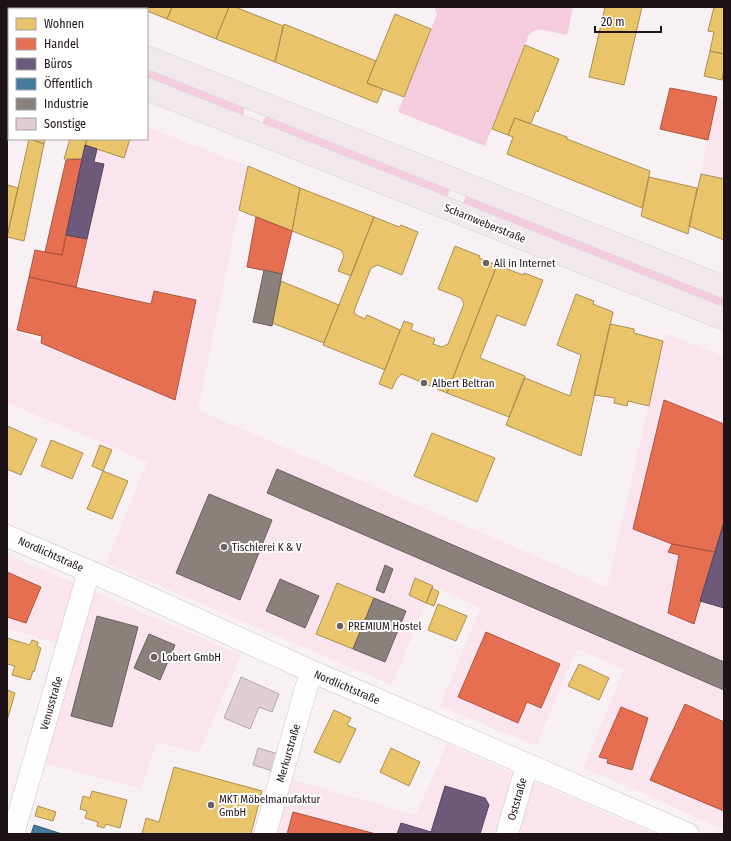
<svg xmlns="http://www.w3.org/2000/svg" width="731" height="841" font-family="'Fira Sans Condensed',sans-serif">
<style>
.built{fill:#fae5ee}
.green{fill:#f4ccdd}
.homes{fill:#e9c46a;stroke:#ac8f51}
.shops{fill:#e76f51;stroke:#ab5440}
.offices{fill:#6d597a;stroke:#55445d}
.public{fill:#457b9d;stroke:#395c75}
.industry{fill:#8a817c;stroke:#6a605e}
.building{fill:#e1cdd6;stroke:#b0a8ac}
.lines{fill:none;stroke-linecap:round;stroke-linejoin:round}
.minor-casing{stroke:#cbc2c5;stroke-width:23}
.major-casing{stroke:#d4d0d1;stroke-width:23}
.minor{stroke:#fefdfd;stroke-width:22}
.major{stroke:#f0e8ec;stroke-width:22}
.poi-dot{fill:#6a6165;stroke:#fff;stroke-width:1.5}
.labels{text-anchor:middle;stroke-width:4;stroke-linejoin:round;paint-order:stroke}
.street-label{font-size:11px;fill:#1e1418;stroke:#fff}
.poi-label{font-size:11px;fill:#1e1418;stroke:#fff;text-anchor:start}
</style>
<rect width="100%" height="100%" fill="#f8f1f4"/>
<path class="built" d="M717,97l7,2v141l-35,-14z
M147,127l101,39 -50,244 409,177 58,-254 59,23v474l-86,-39 -55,-23 41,-98 -47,-21 -41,97 -96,-40 40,-98 -47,-22 -41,99 -286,-122 41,-101 -140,-59v-76l34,15 1,-6 -25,-6 12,-53 32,-22 24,-110 39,13 6,-19h17z
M7,555l69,29 -17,60 -52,-16z
M92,591l149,64 -42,98 -42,-11 -16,47 -98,-26z
M447,744l69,30 -17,60h-223l17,-54 123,35z
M531,780l124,54h-139z"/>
<path class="green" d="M434,7h139l-6,28 -29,-6 -9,5 -44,112 -87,-34 39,-98z
M147,69l97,39v6l-1,1 -96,-36z
M267,117l183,73 -3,7 -184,-73v-5z
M466,196l258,103v8l-261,-104z"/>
<path class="homes" d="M136,7h36l-5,12 -20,-8v-2h-6z
M172,7h57l-13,32 -49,-20z
M229,7h6l48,19 -8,36 -59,-23z
M605,7h37l-18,78 -35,-8z
M714,7h10v47l-14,-3 4,-19 -6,-1z
M395,14l36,15 -27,68 -37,-14z
M284,24l92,37 -9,22 16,6 -6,14 -102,-41z
M525,45l34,14 -21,53 -2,-1 -5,12 -1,1 -15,-6 -7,17 -16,-6z
M710,51l14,3v16l-2,10 -18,-4z
M7,72l2,1v57l-2,-1z
M515,118l52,19v2l83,32 -8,37 -135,-54 6,-17 -5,-2z
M29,139l15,5 -20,97 -17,-4z
M31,139h14l-1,5z
M70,139h17l-5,20h-18z
M87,139h43l-6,19 -39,-13z
M248,166l52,22 -8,43 -53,-21z
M701,174l23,5v61l-35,-14z
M649,177l48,11 -9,46 -47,-18z
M8,185l10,3 -11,49v-47z
M300,188l74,29 -23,59 -13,-5 6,-15 -3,-6 -49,-19z
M374,217l25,10 2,-2 17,7 -16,43 -24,-10 -7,3 -17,43 2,4 9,4 2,-4 33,15 -15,40 -62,-25z
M455,246l25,10 -1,2 18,7 -50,128 -45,-19 -5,4 -5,11 -13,-5 25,-63 9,3 -2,6 24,9 -2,5 9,3 6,-3 16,-40 -3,-6 -23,-9z
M497,265l26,10 1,-2 19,7 -18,46 -28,-11 -17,43 45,18 -16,41 -62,-24z
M281,281l58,24 -15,38 -52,-20z
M576,294l18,7 -1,3 20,8 -32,144 -75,-31 19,-47 45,18 11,-41 -24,-10z
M610,324l24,5v4l29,8 -14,65 -21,-5 -1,5 -13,-3 1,-5 -21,-3z
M7,426l30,13 -16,36 -14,-6z
M432,433l63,25 -18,44 -63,-26z
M51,440l32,13 -11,26 -31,-13z
M100,445l12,5 -9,21 -11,-5z
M103,471l25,10 -16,38 -25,-10z
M415,578l18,8 -7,17 -17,-8z
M337,583l37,15 -21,51 -37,-15z
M432,588l7,4 -5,14 -8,-3z
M438,604l29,12 -11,25 -28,-11z
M7,638l23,7 2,-5 6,2 -1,4 4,2 -7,24 -1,-1 -3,9 -18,-5 3,-9 -8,-2z
M579,664l30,14 -10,22 -31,-14z
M7,690l8,3 -8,28z
M334,710l17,8 -4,7 9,4 -16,34 -26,-11z
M391,748l29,14 -11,24 -29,-14z
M174,767l88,24 -11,43h-109l4,-16 13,4z
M92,791l35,9 -7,28 -14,-4 -2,4 -7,-2 1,-4 -13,-4 2,-7 -7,-2 3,-13 7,2z
M38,806l18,6 -3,9 -18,-5z"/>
<path class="shops" d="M670,88l47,9 -9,43 -48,-11z
M82,159l-20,96 -17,-3 21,-92z
M256,217l36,14 -10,43 -35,-7z
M66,235l21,4 -11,48 -47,-10 6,-27 27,5z
M29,277l122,27 3,-13 42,9 -21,100 -134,-57 1,-7 -25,-6z
M664,400l60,24v98l-9,30 -43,-8 -39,-15z
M672,544l43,8 -21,72 -26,-11 11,-58 -11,-3z
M7,572l34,15 -15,36 -19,-6z
M486,632l74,32 -19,44 -14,-6 -9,21 -60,-26z
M685,704l39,18v89l-74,-31z
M621,707l27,11 -16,52 -25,-7 1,-4 -9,-2z
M293,812l83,22h-89z"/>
<path class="offices" d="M85,145l12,4 -3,13 10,2 -17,75 -21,-4z
M724,522v86l-24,-7z
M445,786l40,12 4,7 -9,29h-83l4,-11 30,9z"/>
<path class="public" d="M34,825l28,9h-31z"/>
<path class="industry" d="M264,270l18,4 -10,52 -19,-4z
M277,469l447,193v28l-457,-197z
M209,494l63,26 -32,80 -64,-27z
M385,565l8,4 -9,24 -8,-3z
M280,579l39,17 -14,32 -39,-17z
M374,598l32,13 -21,51 -32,-13z
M97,616l41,11 -26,100 -41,-11z
M149,634l26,11 -15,35 -26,-12z"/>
<path class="building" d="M241,677l38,17 -7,18 -13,-5 -9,22 -26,-11z
M258,748l20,6 -5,17 -20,-6z"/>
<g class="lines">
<g class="minor-casing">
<path id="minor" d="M73,9v-2
M7,536l121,52 183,83 377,163
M13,834l76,-263
M265,834l46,-163
M507,834l20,-69"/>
</g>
<g class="major-casing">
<path id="major" d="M20,7l5,2
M7,34l2,1
M147,57l577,230
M147,89l577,230"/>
</g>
<use href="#minor" class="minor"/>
<use href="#major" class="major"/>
</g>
<g class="poi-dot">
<circle cx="486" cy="263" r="4"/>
<circle cx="424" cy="383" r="4"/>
<circle cx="224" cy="547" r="4"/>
<circle cx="340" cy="626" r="4"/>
<circle cx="154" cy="657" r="4"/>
<circle cx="211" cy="805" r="4"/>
</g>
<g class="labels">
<g class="street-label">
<text transform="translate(485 223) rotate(22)" y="4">Scharnweberstraße</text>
<text transform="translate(51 554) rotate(24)" y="4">Nordlichtstraße</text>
<text transform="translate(347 687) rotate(23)" y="4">Nordlichtstraße</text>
<text transform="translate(51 703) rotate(-74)" y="4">Venusstraße</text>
<text transform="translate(288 753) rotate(-74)" y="4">Merkurstraße</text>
<text transform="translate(517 799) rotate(-74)" y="4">Oststraße</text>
</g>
<g class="poi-label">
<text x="494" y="267">All in Internet</text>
<text x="432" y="387">Albert Beltran</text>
<text x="232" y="551">Tischlerei K &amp; V</text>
<text x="348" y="630">PREMIUM Hostel</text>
<text x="162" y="661">Lobert GmbH</text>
<text x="219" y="803">MKT Möbelmanufaktur<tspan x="219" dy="13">GmbH</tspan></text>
</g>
</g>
<rect width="731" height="841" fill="none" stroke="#1e1418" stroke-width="16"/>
<rect x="8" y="8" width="140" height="132" fill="#ffffff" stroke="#a5a1a3"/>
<rect x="16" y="18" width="20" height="12" fill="#e9c46a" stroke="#a5a1a3"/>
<text x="44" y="28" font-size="12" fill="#1e1418">Wohnen</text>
<rect x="16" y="38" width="20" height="12" fill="#e76f51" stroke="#a5a1a3"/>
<text x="44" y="48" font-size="12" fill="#1e1418">Handel</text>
<rect x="16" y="58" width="20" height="12" fill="#6d597a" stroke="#a5a1a3"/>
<text x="44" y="68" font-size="12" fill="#1e1418">Büros</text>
<rect x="16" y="78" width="20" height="12" fill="#457b9d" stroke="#a5a1a3"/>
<text x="44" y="88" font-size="12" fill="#1e1418">Öffentlich</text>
<rect x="16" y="98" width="20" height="12" fill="#8a817c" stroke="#a5a1a3"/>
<text x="44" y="108" font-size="12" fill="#1e1418">Industrie</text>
<rect x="16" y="118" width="20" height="12" fill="#e1cdd6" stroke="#a5a1a3"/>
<text x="44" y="128" font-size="12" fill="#1e1418">Sonstige</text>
<path d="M595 26v6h66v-6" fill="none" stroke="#1e1418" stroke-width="2"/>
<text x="601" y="26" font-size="12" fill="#1e1418" stroke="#ffffff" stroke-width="3" paint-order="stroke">20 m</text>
</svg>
